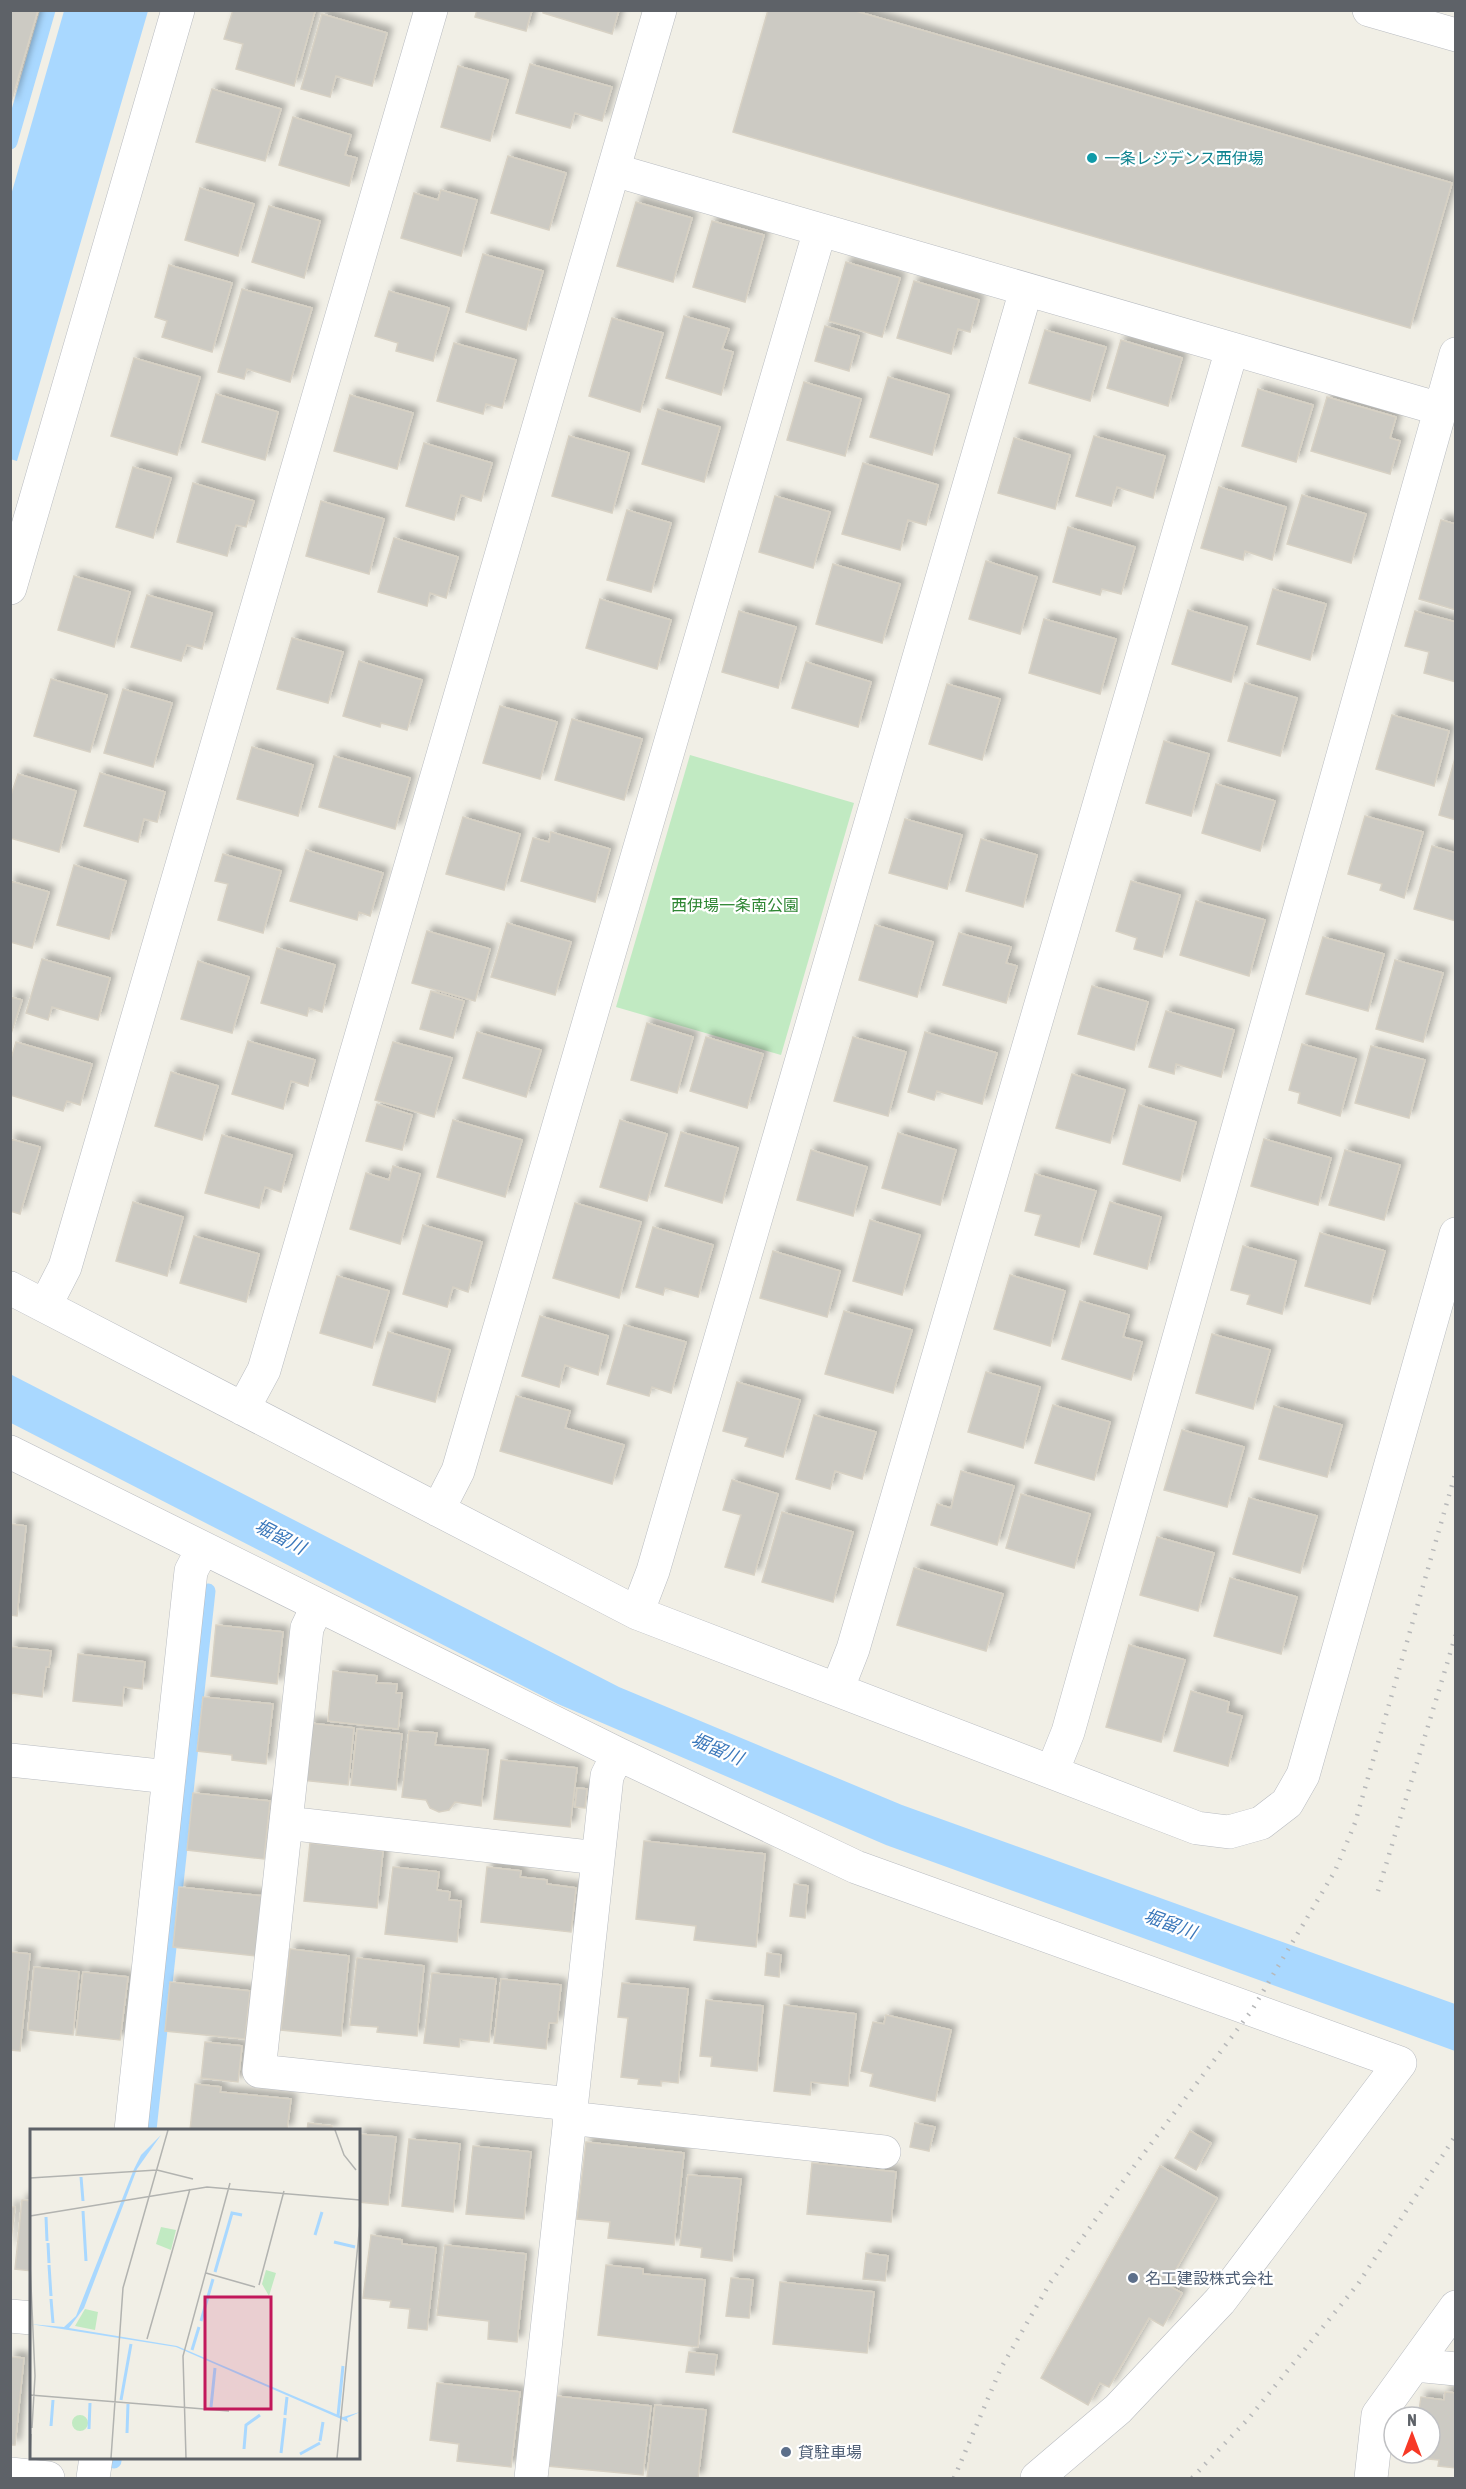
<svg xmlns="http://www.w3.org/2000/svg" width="1466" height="2489" font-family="'Asap Condensed','Noto Sans JP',sans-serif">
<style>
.green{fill:#c1eac2}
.water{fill:#a9d8ff}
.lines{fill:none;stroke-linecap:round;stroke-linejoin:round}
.stream{stroke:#a9d8ff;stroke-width:15}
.building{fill:#cccac3;stroke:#d7d1c4;stroke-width:1.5;filter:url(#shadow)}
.minor-casing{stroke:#b9bcc1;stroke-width:34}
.minor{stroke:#fff;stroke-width:33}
.rail{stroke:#b7b8b9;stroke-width:4.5;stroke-dasharray:1.5 8;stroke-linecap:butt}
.culture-dot{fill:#0f9aa8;stroke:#fff;stroke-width:2}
.service-dot{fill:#5c6f8a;stroke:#fff;stroke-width:2}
.labels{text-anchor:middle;stroke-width:4.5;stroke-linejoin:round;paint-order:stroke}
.culture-label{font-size:16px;fill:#0d838f;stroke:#fff;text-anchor:start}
.park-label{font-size:16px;fill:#2e8633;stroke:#fff}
.service-label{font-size:16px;fill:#4e5e75;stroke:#fff;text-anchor:start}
.water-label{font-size:18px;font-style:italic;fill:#3b78bb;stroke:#fff}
.inset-river{fill:none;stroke:#a9d8ff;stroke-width:3}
.inset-road{fill:none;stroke:#b2b3b0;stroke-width:1.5}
.view{fill:#c2185b;fill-opacity:0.15;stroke:#c2185b;stroke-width:3}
.inset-edge{fill:none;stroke:#5e6268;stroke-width:3}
</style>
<defs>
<filter id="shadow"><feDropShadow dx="5.5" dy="-5.5" stdDeviation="3" flood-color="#0004"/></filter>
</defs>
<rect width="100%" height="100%" fill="#f1efe6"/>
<path class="green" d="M690,755l164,48 -73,252 -165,-48z"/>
<path class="water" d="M64,11h84l-131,450 -7,-2 1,-264z
M10,1374l609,313 283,118 553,199v47l-569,-206 -328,-141 -547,-281z"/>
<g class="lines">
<path class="stream" d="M10,142l38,-132
M149,2130l59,-539
M114,2461v-3"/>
</g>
<path class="building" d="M10,10h28l-28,96z
M233,10l82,1 -21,75 -58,-17 7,-25 -19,-5z
M477,10h55l-6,21 -51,-14z
M543,10h76l-7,24 -69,-21z
M768,10h84l600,173 -42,145 -677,-196z
M322,14l65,19 -15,53 -36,-10 -6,21 -29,-8z
M530,64l82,23 -10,34 -27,-8 -5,15 -54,-15z
M458,66l50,14 -18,61 -49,-14z
M212,89l69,20 -16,52 -69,-19z
M293,117l58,18 -6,20 12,3 -8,28 -70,-21z
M508,156l58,17 -17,57 -58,-17z
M200,188l54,16 -16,52 -53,-16z
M441,190l36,10 -16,56 -60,-18 13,-45 24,7z
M636,202l56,16 -19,64 -56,-16z
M269,206l51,15 -16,57 -52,-16z
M712,221l52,14 -19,67 -52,-15z
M483,254l60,17 -17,59 -60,-18z
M846,262l54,16 -18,59 -53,-16z
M169,265l63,18 -20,69 -50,-15 5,-16 -12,-4z
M914,281l65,19 -9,32 -12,-3 -7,25 -54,-16z
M242,289l70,19 -22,74 -43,-13 -3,10 -26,-7z
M389,291l60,17 -16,53 -37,-10 2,-8 -23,-7z
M684,316l45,13 -7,20 11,3 -12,43 -55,-17z
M612,318l51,15 -23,79 -51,-16z
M825,326l34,10 -10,35 -34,-10z
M1045,330l61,17 -16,54 -61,-18z
M1121,340l61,18 -14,48 -61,-18z
M454,343l62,17 -14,48 -16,-4 -3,10 -46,-13z
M134,358l66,19 -23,78 -66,-19z
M888,377l61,18 -17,60 -62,-18z
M804,382l57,17 -16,57 -58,-16z
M1258,389l55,16 -17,57 -54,-16z
M216,394l62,18 -13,48 -63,-18z
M350,395l63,18 -16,56 -63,-18z
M1327,397l69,20 -6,21 10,3 -10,33 -79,-23z
M658,409l62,18 -16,55 -62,-18z
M569,436l60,17 -17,60 -60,-17z
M1094,436l71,20 -12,42 -36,-11 -6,19 -35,-10z
M1014,438l56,17 -15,54 -57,-16z
M424,443l68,20 -11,38 -20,-6 -7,25 -48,-14z
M863,463l75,22 -12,40 -18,-5 -8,30 -58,-16z
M133,467l38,11 -18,60 -37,-11z
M193,483l61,18 -8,26 -10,-2 -9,31 -50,-14z
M1219,487l67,20 -14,53 -27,-9 -2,9 -42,-12z
M1302,495l64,19 -15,49 -64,-19z
M775,496l55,16 -17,56 -54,-16z
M321,501l63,18 -15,55 -63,-18z
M627,510l44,13 -20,69 -44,-12z
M1441,520l15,4v86l-37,-11z
M1068,527l67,20 -14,47 -19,-5 -2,6 -47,-13z
M394,538l64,19 -12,41 -16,-5 -3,13 -49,-14z
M986,561l51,16 -17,57 -51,-15z
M833,564l67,20 -18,59 -66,-19z
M74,576l56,16 -16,55 -56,-17z
M1273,589l53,15 -16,56 -53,-16z
M147,595l65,18 -10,36 -15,-4 -6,16 -50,-14z
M600,599l71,21 -14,49 -71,-21z
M1188,610l59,17 -16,55 -59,-18z
M739,611l57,16 -18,61 -56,-16z
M1415,611l41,11v60l-32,-9 5,-21 -24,-6z
M1044,619l72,20 -16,55 -71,-21z
M292,638l51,14 -15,51 -51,-14z
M359,661l63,19 -15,50 -26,-7 -1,4 -37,-11z
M806,662l65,20 -13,45 -66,-19z
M51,679l56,16 -17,57 -56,-16z
M1245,683l52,15 -17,58 -52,-15z
M947,684l53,15 -18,61 -53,-16z
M123,689l49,14 -19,64 -49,-14z
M500,706l57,16 -17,57 -57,-16z
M1392,715l57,16 -15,55 -58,-17z
M572,719l70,20 -18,61 -69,-20z
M1164,741l45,13 -18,62 -45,-13z
M252,747l61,18 -15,51 -61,-17z
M334,756l76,22 -15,51 -76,-22z
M1455,758h1v62l-17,-5z
M100,773l65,19 -8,30 -13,-3 -6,23 -54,-16z
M18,774l58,17 -17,61 -49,-14v-40z
M1216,784l59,17 -15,50 -58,-18z
M1365,816l58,16 -19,66 -24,-8 2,-6 -34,-10z
M463,817l57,17 -16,56 -58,-16z
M905,819l57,16 -15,54 -58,-16z
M551,832l59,17 -15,53 -74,-21 12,-43 16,4z
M981,839l56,16 -14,52 -57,-16z
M1432,846l24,7v68l-42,-12z
M306,850l77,23 -13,43 -11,-4 -2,8 -67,-19z
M223,854l58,17 -18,62 -45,-13 10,-36 -13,-3z
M74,865l52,16 -17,58 -52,-14z
M10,881l39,11 -17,56 -22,-6z
M1131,881l49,14 -18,62 -28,-8 3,-11 -21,-7z
M1196,901l69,19 -16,56 -69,-21z
M507,923l64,19 -16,53 -64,-18z
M875,925l58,17 -16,55 -58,-17z
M427,931l63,18 -15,52 -63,-18z
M959,933l52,14 -5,16 11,3 -11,37 -63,-18z
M1323,937l61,17 -16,57 -62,-17z
M277,948l58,17 -13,47 -13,-4 -2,8 -46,-13z
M42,959l68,19 -12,42 -46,-13 -4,13 -22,-7z
M1395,960l48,13 -20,69 -47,-13z
M198,961l51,16 -17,56 -51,-14z
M1092,986l56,16 -14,48 -56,-16z
M431,991l33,10 -11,37 -33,-9z
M10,997l12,3 -12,37z
M1166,1011l68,19 -13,47 -45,-13 -2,10 -25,-7z
M647,1023l46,14 -16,56 -46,-13z
M477,1032l64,18 -15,47 -63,-19z
M925,1032l72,21 -15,51 -45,-13 -3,9 -26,-8z
M706,1037l57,17 -16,54 -57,-17z
M853,1037l53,15 -18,64 -54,-15z
M248,1041l67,19 -7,26 -17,-5 -8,28 -51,-15z
M16,1042l76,22 -12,41 -13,-4 -4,10 -53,-16v-33z
M393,1042l59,16 -18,59 -59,-17z
M1302,1044l54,15 -16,57 -42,-13 2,-10 -11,-3z
M1371,1046l54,14 -16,58 -54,-15z
M171,1072l47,14 -16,54 -47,-14z
M1072,1074l53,16 -15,53 -54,-15z
M377,1104l35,11 -10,35 -36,-9z
M1139,1105l57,17 -16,59 -57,-17z
M453,1120l69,20 -17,57 -68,-20z
M620,1120l47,14 -20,67 -47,-14z
M681,1132l57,16 -16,55 -57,-17z
M898,1133l58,17 -16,55 -58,-17z
M222,1135l70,20 -11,37 -16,-5 -6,21 -54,-15z
M10,1139l30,8 -20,67 -10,-3z
M1264,1139l67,19 -13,47 -67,-19z
M811,1150l56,17 -14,49 -56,-16z
M1345,1150l55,15 -16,55 -55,-15z
M393,1166l27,8 -20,70 -50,-15 16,-56 23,7z
M1035,1174l61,17 -17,56 -44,-12 6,-20 -16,-4z
M133,1202l50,15 -16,59 -51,-15z
M1110,1202l51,15 -14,52 -53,-15z
M575,1203l66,19 -22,76 -66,-20z
M870,1220l50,15 -18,60 -49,-14z
M423,1225l59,17 -14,50 -15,-5 -6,20 -44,-13z
M653,1227l60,18 -15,52 -33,-9 -2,7 -27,-8z
M1320,1233l65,18 -15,53 -65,-18z
M194,1236l65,18 -13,48 -66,-19z
M1243,1246l53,15 -14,53 -35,-10 3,-9 -19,-5z
M773,1251l67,20 -13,46 -67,-19z
M1010,1275l55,16 -15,55 -56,-17z
M337,1276l52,15 -17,57 -52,-15z
M1080,1301l49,14 -6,22 19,5 -11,38 -69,-21z
M844,1311l68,19 -19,63 -68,-19z
M540,1316l68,20 -10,39 -33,-10 -6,22 -37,-11z
M624,1325l62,17 -15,51 -19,-6 -3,9 -42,-12z
M388,1332l62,18 -15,52 -62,-17z
M1212,1334l58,16 -17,59 -57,-16z
M986,1372l54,15 -17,61 -55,-16z
M737,1382l63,18 -17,57 -38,-11 3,-8 -25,-7z
M516,1396l54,15 -5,17 59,17 -12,39 -112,-33z
M1053,1405l57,17 -16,58 -59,-17z
M1274,1406l68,19 -15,52 -68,-18z
M814,1415l62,17 -14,47 -27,-8 -5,18 -34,-10z
M1182,1430l62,17 -17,60 -63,-17z
M961,1471l53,15 -17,59 -66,-20 6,-21 14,4z
M732,1480l46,14 -24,81 -29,-8 16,-52 -18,-5z
M1021,1494l69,20 -16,54 -68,-20z
M1249,1498l68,18 -17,57 -67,-19z
M782,1512l71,20 -20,70 -71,-20z
M10,1524l16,2 -9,90 -7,-1z
M1157,1537l57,16 -16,58 -58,-16z
M914,1568l89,26 -17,57 -89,-26z
M1230,1578l67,19 -16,57 -67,-18z
M216,1625l67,7 -6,52 -66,-8z
M1129,1645l56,15 -24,82 -55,-15z
M10,1647l41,4 -2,16h-3l-4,30 -30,-4 -2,8z
M78,1654l67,8 -3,27 -18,-2 -2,19 -49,-5z
M333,1671l44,5 -1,7 21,1 -1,9h6l-4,36 -70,-8z
M1191,1691l38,11 -2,10 15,4 -14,50 -54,-15z
M203,1697l70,7 -7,60 -34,-4v-5l-35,-4z
M309,1723l45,5 -6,57 -46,-5z
M357,1729l45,5 -6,56 -45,-5z
M409,1731l28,2 -2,12 53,5 -7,56 -26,-4 -6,8 -10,2 -9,-4 -4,-8 -24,-3z
M501,1760l76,8 -7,59 -76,-8z
M577,1788l10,1 -2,19 -10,-1z
M193,1793l77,8 -6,58 -77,-9z
M644,1841l121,13 -9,93 -62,-7 2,-14 -60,-7z
M310,1843l73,8 -6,57 -73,-7z
M393,1867l46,5 -2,18 13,2 -1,8 12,1 -4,41 -72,-8z
M487,1867l34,4 -1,6 27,3v4l29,4 -5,44 -90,-10z
M794,1884l14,2 -3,32 -15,-2z
M179,1887l84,9 -7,60 -83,-9z
M290,1949l59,7 -8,80 -60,-6z
M10,1952l20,2 -10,97 -10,-1z
M767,1953l14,2 -2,22 -14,-2z
M357,1958l67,8 -7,70 -40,-4 1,-5 -28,-2z
M34,1967l45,5 -6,63 -45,-5z
M83,1972l45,5 -8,63 -44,-5z
M432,1973l64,6 -7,63 -29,-3 -1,8 -35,-4z
M501,1979l60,6 -4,38h-8l-3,26 -52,-6z
M170,1982l80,9 -5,48 -80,-8z
M622,1983l66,6 -10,94 -17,-2v5l-23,-2 1,-5 -18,-2 7,-59 -10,-1z
M706,2000l57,6 -6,65 -46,-5 1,-9 -12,-1z
M784,2005l72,9 -8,72 -37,-4 -1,13 -36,-4z
M886,2015l65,15 -16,71 -65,-15 3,-12 -12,-3 12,-49 11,2z
M205,2042l37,4 -4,36 -37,-4z
M195,2084l26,3 -1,5 71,7 -4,31h-97z
M308,2123l24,3v4h-25z
M915,2123l20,4 -6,24 -19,-4z
M1190,2131l21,12 -15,27 -21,-12z
M358,2134l38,3 -8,68 -30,-3z
M409,2139l51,5 -7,68 -51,-6z
M586,2142l98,11 -10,92 -66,-7 2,-16 -33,-3z
M473,2146l58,6 -7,67 -58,-5z
M812,2163l84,9 -5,50 -84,-8z
M1160,2166l57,32 -50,87 15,8 -19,33 -14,-8 -40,69 -9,-4 -12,22 -47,-27z
M688,2175l53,4 -9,82 -31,-4 1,-9 -22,-3z
M22,2200l10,1v70l-17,-2z
M10,2207h5l-5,42z
M371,2235l31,5v4l34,4 -9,82 -19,-2 2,-19 -20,-2 1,-6 -28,-3z
M445,2245l81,9 -9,88 -29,-3 1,-18 -52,-6z
M866,2253l22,3 -3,25 -22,-2z
M606,2265l37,4v5l62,6 -7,67 -100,-12z
M731,2278l22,2 -4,38 -23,-2z
M780,2282l94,10 -7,61 -94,-9z
M689,2352l28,3 -3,20 -28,-3z
M10,2357l14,1 -9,87h-5z
M437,2383l83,9 -9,75 -54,-6 2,-17 -29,-4z
M1445,2392l11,1v75l-18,-2 1,-6 -43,-4 1,-3h33v-36h-12l3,-20 23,3z
M555,2396l96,10 -8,69 -96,-9z
M655,2405l51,5 -8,68h-51z"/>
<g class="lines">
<g class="minor-casing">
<path id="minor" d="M1369,10l87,25
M614,170l826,239
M10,588l168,-578
M10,1288l627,325 560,215 32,4 32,-9 26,-20 16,-28 153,-541
M45,1306l20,-39 366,-1257
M243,1409l21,-39 396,-1360
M10,1452l608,302 238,113 544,196 -180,238 -102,108 -81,69
M438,1510l20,-39 362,-1241
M318,1605l-11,23 -48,443 312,33
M637,1613l16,-42 373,-1281
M837,1690l16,-41 379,-1300
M10,1760l159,17
M1052,1772l16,-40 388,-1378
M286,1823l312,35
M569,2118l315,34
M131,2130l60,-559 12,-23
M10,2316l22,2
M1415,2365l41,4
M10,2474l38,4
M93,2478l3,-20
M531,2478l76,-702 11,-22
M1371,2478l7,-63 78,-108"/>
</g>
<use href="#minor" class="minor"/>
<path class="rail" d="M1378,1891l78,-257
M954,2478l47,-110 49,-85 79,-110 123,-163 83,-139 20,-48 101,-352
M1192,2478l57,-60 109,-134 98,-149"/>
</g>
<circle class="culture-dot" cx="1092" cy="158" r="6"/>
<g class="service-dot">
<circle cx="1133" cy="2278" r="6"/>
<circle cx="786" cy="2452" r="6"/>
</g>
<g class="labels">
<g class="culture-label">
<text x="1104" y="164">一条レジデンス西伊場</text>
</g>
<g class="park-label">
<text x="735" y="911">西伊場一条南公園</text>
</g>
<g class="service-label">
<text x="1145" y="2284">名工建設株式会社</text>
<text x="798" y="2458">貸駐車場</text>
</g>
<g class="water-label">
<text transform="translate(280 1537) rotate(27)" y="6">堀留川</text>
<text transform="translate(717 1749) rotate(23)" y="6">堀留川</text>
<text transform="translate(1170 1924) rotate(20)" y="6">堀留川</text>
</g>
</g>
<g transform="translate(30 2129)">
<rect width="330" height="330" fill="#f1efe6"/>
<path d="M131,98l15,3 -5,20 -15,-6zM236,141l10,3 -7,23 -7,-12zM55,180l13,3 -3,18 -20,-4zM42 294a8 8 0 1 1 16 0a8 8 0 1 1-16 0Z" fill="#c1eac2"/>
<path d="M131,6l-24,34 -53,139 -15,20 108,18 166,71 17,-5 -13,6 1,4 -172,-75 -146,-23 34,3 12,-11 58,-147 7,-14z" fill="#a9d8ff"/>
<path class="inset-river" d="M51,48l2,24M53,82l3,50M16,88l1,24M285,106l7,-23M304,113l21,5M18,114l1,20M19,136l2,31M185,143l17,-59 10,2M21,170l2,24M171,192l12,-42M162,221l7,-23M91,271l10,-56M181,278l4,-39M255,286l2,-18M308,287l5,-50M21,297l2,-26M59,300l1,-26M97,304l1,-29M290,312l3,-19M214,320l2,-24 14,-10M251,324l4,-35M270,325l20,-11"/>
<path class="inset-road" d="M305,1l9,25 12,15M0,49l127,-8 36,9M0,87l177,-29 153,13M0,134l5,113 -3,52M176,144l49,14M229,156l25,-94M117,210l43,-150M0,266l199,16M0,325l1,-20M81,329l12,-170 45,-158M156,329l-3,-102 47,-173M307,329l23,-235"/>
<path class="view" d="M175,168h66v112h-66z"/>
<rect width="330" height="330" class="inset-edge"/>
</g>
<rect width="1466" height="2489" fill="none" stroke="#5e6268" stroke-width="24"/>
<g transform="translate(1412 2435)"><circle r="28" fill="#ffffff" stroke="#bfc0c3" stroke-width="1.5"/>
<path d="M0-4.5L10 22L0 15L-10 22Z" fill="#f73926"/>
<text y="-9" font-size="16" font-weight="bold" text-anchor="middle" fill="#5e6268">N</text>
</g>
</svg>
